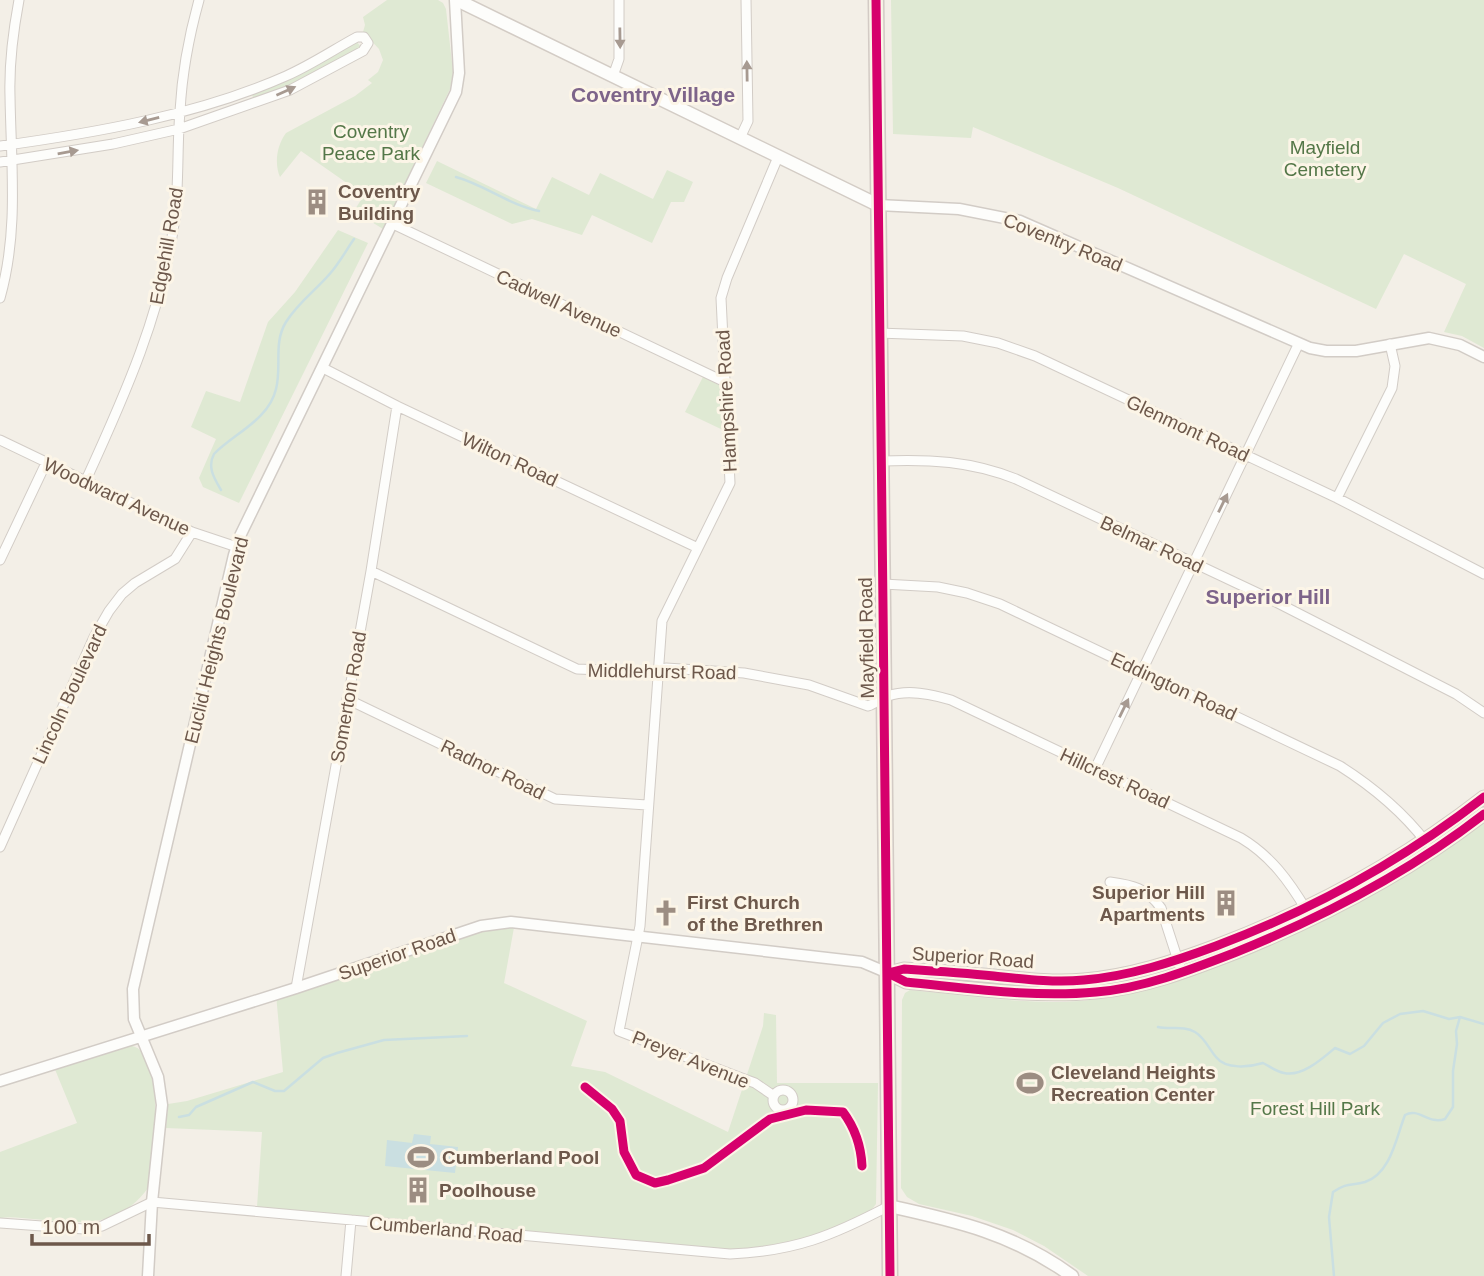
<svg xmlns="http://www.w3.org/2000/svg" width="1484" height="1276" font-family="Helvetica,sans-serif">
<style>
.green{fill:#dfe9d3}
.water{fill:#cadfe1}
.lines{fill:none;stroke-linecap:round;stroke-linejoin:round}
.stream{stroke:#cadfe1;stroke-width:2.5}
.minor-casing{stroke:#d2ccc6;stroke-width:11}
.tertiary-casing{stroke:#d2ccc6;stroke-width:13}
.secondary-casing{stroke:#d3ccc5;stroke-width:15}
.primary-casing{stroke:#d3cbc5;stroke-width:17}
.minor{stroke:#fdfdfb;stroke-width:9}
.tertiary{stroke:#fdfdfb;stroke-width:10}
.secondary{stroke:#fdfdfb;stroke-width:12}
.primary{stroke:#f0ece4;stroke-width:14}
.cycleway-casing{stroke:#fcf5e7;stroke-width:13}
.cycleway{stroke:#d6006c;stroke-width:9}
.oneway{fill:#a79a91}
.labels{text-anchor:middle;stroke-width:6;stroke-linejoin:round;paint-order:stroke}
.park-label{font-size:19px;fill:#547748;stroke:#fcf5e7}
.poi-label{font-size:19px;font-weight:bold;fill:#6d584b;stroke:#fcf5e7;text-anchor:start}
.street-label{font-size:19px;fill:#6d584b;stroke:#fcf5e7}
.neighbourhood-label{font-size:21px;font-weight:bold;fill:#7d648a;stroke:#fcf5e7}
</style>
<rect width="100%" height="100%" fill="#f3efe7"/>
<path class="green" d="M387,0h51l5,3 3,6 7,63 -3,17 -67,140 -29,-18 10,-16 -63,-44 -21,26c-6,-14 -3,-32 6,-44l69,-37 17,-13 -4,-3 10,-8 5,-12 -4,-11 -16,-17 2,-7 -2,-8z
M891,0h593v348l-22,-12 -18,-4 22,-48 -62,-30 -28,55 -258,-121 -145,-61 -2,11 -78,-4z
M356,41l5,6 -70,39 -37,14 -3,-8z
M437,161l99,48 16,-32 37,18 11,-22 53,26 14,-29 26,12 -9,20h-13l-19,41 -60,-28 -10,20 -50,-16 -20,5 -86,-41z
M338,230l30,13 -129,260 -36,-16 -4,-9 17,-39 -25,-12 15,-36 34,11 28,-80 27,-30z
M703,377l18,9 2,44 -38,-18z
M1484,822v454h-396l-44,-30 -31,-16 -41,-14 -53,-12 -12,-7 -6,-9 1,-188 3,-7 5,-3c56,5 114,15 170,11 52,-4 100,-21 148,-39 92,-36 176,-83 256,-140z
M515,922l-11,61 83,38 -16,45 34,6 123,60 35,-106 1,-13 12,2 1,68h101l-2,121 -3,4c-40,30 -91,36 -139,42l-477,-43 5,-75 -96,-4 2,-24 19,-3 96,-29 -7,-78 205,-68z
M127,1045c44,2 24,114 21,143 -31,42 -69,35 -115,31 -11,-1 -22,-3 -33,-1v-66l77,-29 -23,-56z"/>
<path class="water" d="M414,1134l17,2 -1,8 28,3 -3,26 -70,-7 2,-26 25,3z"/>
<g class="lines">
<path class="stream" d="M456,177c29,8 53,28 83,34
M221,490c-7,-12 -14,-23 -7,-36 19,-20 55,-34 62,-65 6,-23 -3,-46 10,-67 13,-21 33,-34 47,-52 8,-10 14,-21 21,-31
M1158,1027c13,3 25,-2 37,5 10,6 14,17 21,25 10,13 34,10 47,6 6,3 14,9 21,10 18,4 38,-14 51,-25l15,6 14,-8 19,-23 17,-9 23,-3 26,8 11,-2 24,7
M179,1117l10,-2 7,-8 57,-25 22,9h9l39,-33 14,-5 47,-13 83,-4
M1334,1276l-5,-59 4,-25c15,-10 18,-6 32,-10 26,-9 31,-44 40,-67 14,-8 23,10 40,4l8,-12v-36l4,-27 -1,-13 4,-14"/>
<g class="minor-casing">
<path id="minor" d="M613,76l6,-17v-59
M740,138l8,-17 -2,-121
M0,146c95,-13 198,-31 286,-70 25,-11 47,-26 71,-39h7l4,6 -5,8 -73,39 -111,39 -66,15 -113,18
M393,224l332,158
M0,298c19,-67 11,-134 10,-202 -1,-32 3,-64 9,-96
M878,333l85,3 35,7 37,13 302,142 147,76
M323,368l74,38 301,142
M0,440l192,92 45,15
M881,461c48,-2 90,0 135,18l250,118 190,97 28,19
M86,480c39,-85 76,-168 89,-262 4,-36 2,-72 5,-107 2,-37 9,-75 19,-111
M1337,498l55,-110 3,-22 -5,-22
M0,560l46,-97
M371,571l206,98 76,3 13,-4 78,5 65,12 59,21c7,-2 12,-8 20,-10 20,-7 43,-2 63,4l290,138c30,18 48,43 66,73
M883,584l55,3 29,6 33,11 340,162c33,21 62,45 86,76
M347,699l208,100 92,6
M1095,769l203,-424
M0,847l94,-210 15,-26 13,-17 13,-11 40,-24 17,-27
M1110,882c22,3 37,6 51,26l21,65
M296,988l75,-417 26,-165
M773 1100a10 10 0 1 1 20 0a10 10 0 1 1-20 0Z
M774,1096l-19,-13 -19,-7 -117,-45 21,-105 22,-305 68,-138 -9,-185 6,-20 51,-121
M0,1223l84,6 18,-3 50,-24 578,52c65,-3 102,-18 159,-48
M346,1276l5,-56"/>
</g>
<g class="tertiary-casing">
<path id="tertiary" d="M878,205l81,4 61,12 290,127 16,3h30l73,-13 31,7 24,12
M0,1081l296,-93 185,-62 30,-4 351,40 26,11
M148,1276l4,-74 10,-97 -4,-28 -24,-58 -1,-30 101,-434 6,-19 216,-444 3,-19 -4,-73"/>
</g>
<g class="secondary-casing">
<path id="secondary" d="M457,0l421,205
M888,973l16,-4c30,2 60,4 90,7 29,3 60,7 90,4 46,-4 89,-18 132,-34 96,-36 187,-86 268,-149
M888,973l18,9c62,6 127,16 190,10 48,-4 94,-22 138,-39 89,-36 174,-80 250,-139
M889,1206c69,15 125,28 183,70"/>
</g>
<g class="primary-casing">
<path id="primary" d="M876,0c2,425 13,851 14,1276"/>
</g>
<use href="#minor" class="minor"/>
<use href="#tertiary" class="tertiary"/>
<use href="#secondary" class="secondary"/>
<use href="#primary" class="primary"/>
<g class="cycleway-casing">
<path id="cycleway" d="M876,0c2,425 13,851 14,1276
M888,973l16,-4c30,2 60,4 90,7 29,3 60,7 90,4 46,-4 89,-18 132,-34 96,-36 187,-86 268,-149
M888,973l18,9c62,6 127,16 190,10 48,-4 94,-22 138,-39 89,-36 174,-80 250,-139
M585,1087l27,22 8,12 4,31 12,23 19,8 13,-3 36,-12 66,-49 36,-9 37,2c12,16 18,34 19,54"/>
</g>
<use href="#cycleway" class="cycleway"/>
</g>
<defs><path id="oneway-solid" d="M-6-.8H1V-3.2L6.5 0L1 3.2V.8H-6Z" transform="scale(1.75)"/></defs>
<g class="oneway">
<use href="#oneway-solid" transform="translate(620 38) rotate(89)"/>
<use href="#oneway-solid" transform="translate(747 71) rotate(-91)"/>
<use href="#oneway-solid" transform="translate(286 91) rotate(-24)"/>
<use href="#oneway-solid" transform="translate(149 120) rotate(166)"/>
<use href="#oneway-solid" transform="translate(68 152) rotate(-10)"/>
<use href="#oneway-solid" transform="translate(1223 503) rotate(-64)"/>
<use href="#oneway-solid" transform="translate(1124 708) rotate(-64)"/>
</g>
<defs>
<g id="building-bare" transform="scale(2.1)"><path d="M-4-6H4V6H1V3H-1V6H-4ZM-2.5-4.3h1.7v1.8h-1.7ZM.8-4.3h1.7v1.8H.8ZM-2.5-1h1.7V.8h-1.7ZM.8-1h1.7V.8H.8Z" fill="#9c8d82" stroke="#fcf5e7" stroke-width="2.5" paint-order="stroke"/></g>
<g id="church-bare" transform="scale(2.1)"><path d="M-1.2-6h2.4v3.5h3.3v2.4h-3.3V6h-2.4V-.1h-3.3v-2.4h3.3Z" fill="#9c8d82" stroke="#fcf5e7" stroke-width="2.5" paint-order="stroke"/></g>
<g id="stadium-bare" transform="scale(2.1)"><path d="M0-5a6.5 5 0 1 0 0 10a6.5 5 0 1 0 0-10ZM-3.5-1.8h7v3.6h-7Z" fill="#9c8d82" stroke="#fcf5e7" stroke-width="2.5" paint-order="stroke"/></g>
</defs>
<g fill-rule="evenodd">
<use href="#building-bare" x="317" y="202"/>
<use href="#building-bare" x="1226" y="903"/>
<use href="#church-bare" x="666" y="913"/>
<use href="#stadium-bare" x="1030" y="1083"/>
<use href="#stadium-bare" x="421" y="1157"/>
<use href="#building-bare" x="418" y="1190"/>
</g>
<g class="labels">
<g class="park-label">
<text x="371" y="138">Coventry<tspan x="371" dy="22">Peace Park</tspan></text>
<text x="1325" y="154">Mayfield<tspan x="1325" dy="22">Cemetery</tspan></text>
<text x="1315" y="1115">Forest Hill Park</text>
</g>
<g class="poi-label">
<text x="338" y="198">Coventry<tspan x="338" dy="22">Building</tspan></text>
<text x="1205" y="899" text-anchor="end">Superior Hill<tspan x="1205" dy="22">Apartments</tspan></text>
<text x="687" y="909">First Church<tspan x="687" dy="22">of the Brethren</tspan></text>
<text x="1051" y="1079">Cleveland Heights<tspan x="1051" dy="22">Recreation Center</tspan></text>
<text x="442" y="1164">Cumberland Pool</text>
<text x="439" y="1197">Poolhouse</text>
</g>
<g class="street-label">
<text transform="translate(1063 242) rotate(22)" y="7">Coventry Road</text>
<text transform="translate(166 246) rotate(-80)" y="7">Edgehill Road</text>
<text transform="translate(559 303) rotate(25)" y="7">Cadwell Avenue</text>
<text transform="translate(726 401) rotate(-93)" y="7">Hampshire Road</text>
<text transform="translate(1188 428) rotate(25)" y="7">Glenmont Road</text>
<text transform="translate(510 459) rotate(25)" y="7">Wilton Road</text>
<text transform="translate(117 496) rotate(25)" y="7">Woodward Avenue</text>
<text transform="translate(1152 544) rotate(25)" y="7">Belmar Road</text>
<text transform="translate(866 638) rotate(-91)" y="7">Mayfield Road</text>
<text transform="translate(216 640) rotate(-76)" y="7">Euclid Heights Boulevard</text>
<text transform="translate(662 671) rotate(1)" y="7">Middlehurst Road</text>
<text transform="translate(1174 686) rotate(25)" y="7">Eddington Road</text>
<text transform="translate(69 694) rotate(-65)" y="7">Lincoln Boulevard</text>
<text transform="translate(348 697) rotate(-80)" y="7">Somerton Road</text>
<text transform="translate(493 769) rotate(26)" y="7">Radnor Road</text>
<text transform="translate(1115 778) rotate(25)" y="7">Hillcrest Road</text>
<text transform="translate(397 954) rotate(-19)" y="7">Superior Road</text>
<text transform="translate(973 957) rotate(4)" y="7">Superior Road</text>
<text transform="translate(691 1059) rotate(22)" y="7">Preyer Avenue</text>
<text transform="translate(446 1229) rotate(5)" y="7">Cumberland Road</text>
</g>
<g class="neighbourhood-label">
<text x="653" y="102">Coventry Village</text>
<text x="1268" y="604">Superior Hill</text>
</g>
</g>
<path d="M32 1234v10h117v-10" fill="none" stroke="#6d584b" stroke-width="3.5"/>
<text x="42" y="1234" font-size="21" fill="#6d584b" stroke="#fcf5e7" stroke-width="5" paint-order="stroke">100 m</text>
</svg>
